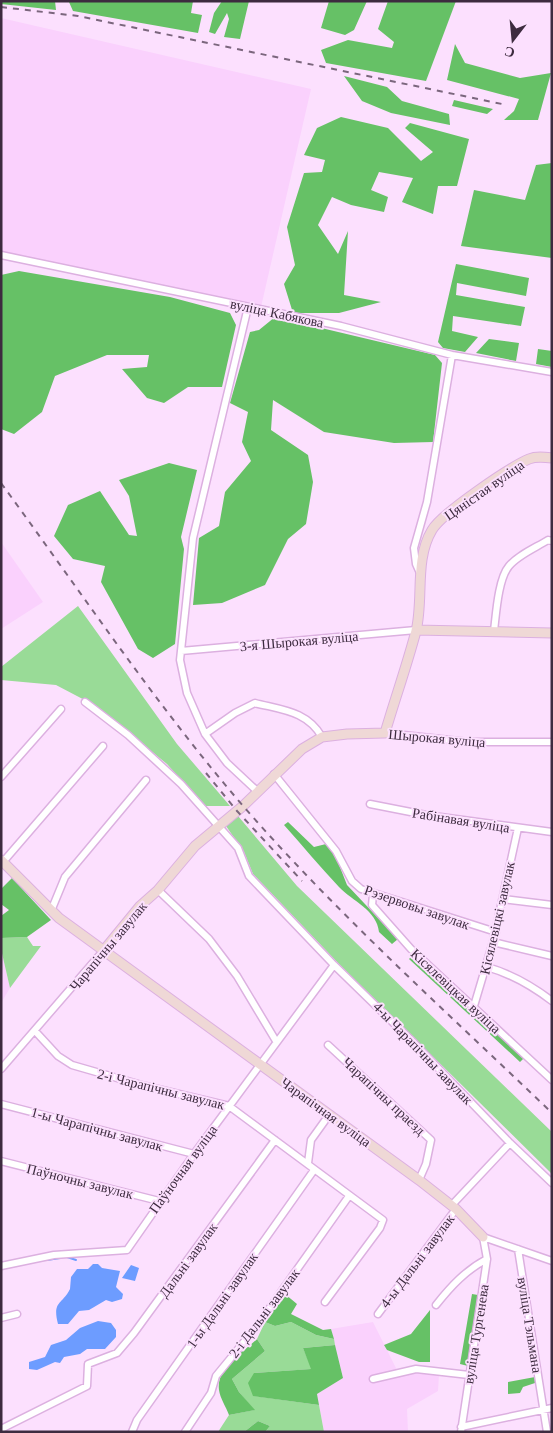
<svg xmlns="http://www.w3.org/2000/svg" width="553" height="1433" font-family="'Times New Roman',serif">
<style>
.built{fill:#fad1fd}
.green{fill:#99db97}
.forest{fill:#66c166}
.water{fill:#6d9cff}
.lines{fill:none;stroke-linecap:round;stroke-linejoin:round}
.stream{stroke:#6d9cff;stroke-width:2}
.street-casing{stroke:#dcb0e0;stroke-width:9}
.secondary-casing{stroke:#dcb0e0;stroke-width:11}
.street{stroke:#fff;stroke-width:6}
.secondary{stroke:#efd8d6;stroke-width:9}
.rail{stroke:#7b667d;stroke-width:2;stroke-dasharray:6 6;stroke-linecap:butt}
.labels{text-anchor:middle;stroke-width:4;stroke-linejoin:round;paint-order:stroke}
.street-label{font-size:14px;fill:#3d2b3f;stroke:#fce0fe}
</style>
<rect width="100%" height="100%" fill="#fce0fe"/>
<path class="built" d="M1,18l310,71 -50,218 -260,-55z
M1,542l42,60 -42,27z
M1,949l9,39 -9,15z
M373,1322l26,52 14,-1 26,2 -1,16 -31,18 1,23h-84l-7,-38 26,-16 -12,-49z"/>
<path class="green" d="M78,606l99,138 53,62h-25l-38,-42 -71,-58 -40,-21 -55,-5v-13z
M238,816l59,70 255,246v42l-213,-210 -86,-90 -9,-22 -18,-26z
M27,937l6,9h8l-31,42 -9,-39v-11z
M265,1322l10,4 16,-4 25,13 18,4 1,6 -32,3 9,21 -58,4v23l65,9 5,27h-59l5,-6 -12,-5 -14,11h-26l11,-17 25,-5 -15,-18 -7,-13 33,-28 -8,-12z"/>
<path class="forest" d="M1,1h54l1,9 -55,-6z
M66,1h127l-2,12 11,2 -4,18 -125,-22 -4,-9z
M222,1h27l-9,38 -16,-2 5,-18 -2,-6 -12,21 -6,-2 5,-19z
M329,1h38l-13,29 -9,5 -24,-7z
M388,1h68l-30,80 -100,-18 -5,-13 27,-10 44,8 2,-6 -16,-13z
M455,44l10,19 55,15 31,-5 -13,47h-34l10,-9 5,-12 -72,-19z
M344,76l43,11 15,14 47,13 1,11 -59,-12 -29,-12z
M454,100l39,9 -6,5 -35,-8z
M341,117l47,11 33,33 12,-9 -28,-24 5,-5 59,16 -12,47h-19l-5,28 -31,-12 11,-24 -34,-6 -8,18 17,7 -4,15 -33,-7 -19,-8 -14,28 20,29 10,-23 -4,64 37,7 -42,11h-46l-9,-29 11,-19 -8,-38 17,-54 18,-1 3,-12 -21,-5 13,-27z
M552,163v95l-91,-12 13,-56 51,10 11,-35z
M456,264l73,14 -3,18 -69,-13 -1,12 69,12 -4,19 -68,-10 -1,15 26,6 -13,15 -22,-4 -5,-6z
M19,271l151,26 60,16 6,12 -14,62h-34l-24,16 -17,-5 -25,-29 25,-2 2,-12h-42l-52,21 -13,36 -28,22 -13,-5v-154z
M275,317l160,38 7,8 -9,79 -39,1 -70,-11 -51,-32 -2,30 37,25 5,27 -7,42 -18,15 -23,46 -43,18 -29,2 6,-67 20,-12 6,-34 26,-31 -9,-19 6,-30 -18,-9 20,-71 9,-2z
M489,339l30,4 -3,18 -40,-8z
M538,349l14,2v16l-16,-3z
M169,463l28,7 -16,67 3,12 -9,95 -22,14 -15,-9 -37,-67 4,-16 -32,-7 -19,-23 14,-31 32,-14 29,44 8,1 -8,-40 -10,-16z
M288,822l26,25 12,-3 10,13 11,28 51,54 -6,5 -13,-12c-2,-22 -27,-31 -40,-45 -19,-20 -36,-41 -55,-62z
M12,878l39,42 -24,17 -26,1v-22l8,-6 -8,-6v-15z
M413,955l112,102 -5,5 -111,-103z
M285,1294l12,10 -6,10 32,16 8,-1 3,10 -18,-4 -25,-13 -16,4 -10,-4z
M472,1294l6,1 -10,71 -8,-2z
M430,1310v52h-11l-32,-12 -3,-5 27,-11z
M257,1339l8,12 -33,28 7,13 16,18 -26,5c-3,-8 -9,-17 -10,-25 -3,-22 24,-38 38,-51z
M335,1345l8,33 -26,16 2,11 -66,-9 -5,-13 6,-10 57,-4 -8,-21z
M535,1377v6l-12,4 -3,6 -12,1v-12z
M258,1421l12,5 -5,6h-21z"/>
<path class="water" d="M93,1264h5l4,4 18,3 -4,16 7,7 -1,5 -10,3 -6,-2 -17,10 -10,1 -11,13h-10c-6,-23 4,-19 12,-35l1,-12 6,-8h11z
M131,1265l8,3 -4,13 -13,-3z
M98,1321l13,2 5,7v7l-11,12h-18l-7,5 -16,3 -4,6 -5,-1 -18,8 -8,-1v-7l16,-5 6,-12 15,-5 14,-12z"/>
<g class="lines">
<path class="stream" d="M67,1257l9,3
M47,1260l13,-2"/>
<g class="street-casing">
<path id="street" d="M1,255l340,71 111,29 100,17
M248,307l-55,231 -13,122 7,33 18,41 22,29 30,28
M420,573l-4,-9 -2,-16 13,-46 25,-147
M494,631c2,-16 4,-52 15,-65 9,-11 26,-18 39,-26l4,1
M181,651l235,-21
M85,702l43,33 53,49 57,64 11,28 85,89 81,79 95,99 42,40
M385,733l83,9h84
M205,734l30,-21 20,-10c27,7 52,8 67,34
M274,774l62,77 16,30 9,8 135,43
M1,777l60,-68
M370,804l56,11 126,17
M3,862l100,-116
M158,890l51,49 28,37 39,65
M373,895l-1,10 39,44 141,131
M503,899l49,6
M51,911l14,-34 81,-97
M493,942l59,14
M487,967c25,7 44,18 65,34
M474,1006l19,-64 25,-114
M35,1031l23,25 14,9 73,21 84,20 154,114 -3,8 -55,74
M328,1045l103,95 -5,24 -7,16
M1,1069l103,-119
M1,1104l193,50
M1,1161l158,40
M308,1163l3,-23 18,-25
M451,1206l59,-63
M518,1249l29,183
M1,1266l53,-11 73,-5 67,-96 140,-189
M436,1305c15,-19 30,-35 51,-46
M378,1314l78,-105
M1,1318l16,-4
M373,1379l43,-10 53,6
M461,1427l91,-19
M1,1429l86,-43 1,-22 29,-11 17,-20 141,-193
M132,1432l5,-12 177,-250
M185,1432l26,-39 5,-17 41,-50 92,-130
M461,1432l26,-173 -4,-22 69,24"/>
</g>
<g class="secondary-casing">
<path id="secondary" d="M416,630l136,3
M1,860l58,58 360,262 37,29 27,28
M104,950l36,-44 18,-16 37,-44 48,-40 59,-57 20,-12 25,-3 38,-1c10,-34 22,-68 31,-102 8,-32 -2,-71 16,-101 10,-17 78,-63 97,-71 7,-3 15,-2 23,-1"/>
</g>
<use href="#street" class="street"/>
<use href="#secondary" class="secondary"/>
<path class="rail" d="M1,7l77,9 424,88
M1,483c80,109 155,222 243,324 95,109 204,206 308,306
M206,773l31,38 65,70"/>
</g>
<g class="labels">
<g class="street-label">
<text transform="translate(277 313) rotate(12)" y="5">вуліца Кабякова</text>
<text transform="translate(484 490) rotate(-35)" y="5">Цяністая вуліца</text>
<text transform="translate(299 641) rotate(-5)" y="5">3-я Шырокая вуліца</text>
<text transform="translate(437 738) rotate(5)" y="5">Шырокая вуліца</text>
<text transform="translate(461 820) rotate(9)" y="5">Рабінавая вуліца</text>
<text transform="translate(417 907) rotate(19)" y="5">Рэзервовы завулак</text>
<text transform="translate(497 918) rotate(-77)" y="5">Кісялевіцкі завулак</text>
<text transform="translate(108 946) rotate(-50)" y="5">Чарапічны завулак</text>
<text transform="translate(456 991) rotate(43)" y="5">Кісялевіцкая вуліца</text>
<text transform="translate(423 1053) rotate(46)" y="5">4-ы Чарапічны завулак</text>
<text transform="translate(161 1089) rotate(14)" y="5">2-і Чарапічны завулак</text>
<text transform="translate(384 1096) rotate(43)" y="5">Чарапічны праезд</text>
<text transform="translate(326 1112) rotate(36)" y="5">Чарапічная вуліца</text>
<text transform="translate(97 1129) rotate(15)" y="5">1-ы Чарапічны завулак</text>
<text transform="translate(183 1169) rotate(-54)" y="5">Паўночная вуліца</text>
<text transform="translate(80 1181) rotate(14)" y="5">Паўночны завулак</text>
<text transform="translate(188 1260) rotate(-54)" y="5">Дальні завулак</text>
<text transform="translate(417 1261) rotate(-53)" y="5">4-ы Дальні завулак</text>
<text transform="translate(222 1300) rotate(-55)" y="5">1-ы Дальні завулак</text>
<text transform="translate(264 1313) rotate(-53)" y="5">2-і Дальні завулак</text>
<text transform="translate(530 1325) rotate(81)" y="5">вуліца Тэльмана</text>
<text transform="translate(476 1334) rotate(-81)" y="5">вуліца Тургенева</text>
</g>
</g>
<rect width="553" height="1433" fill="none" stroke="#3d2b3f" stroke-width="5"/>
<g transform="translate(513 40) rotate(196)" stroke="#fce0fe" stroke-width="4" paint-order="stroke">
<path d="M0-4L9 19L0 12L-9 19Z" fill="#3d2b3f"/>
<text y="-8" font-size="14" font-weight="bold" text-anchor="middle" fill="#3d2b3f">С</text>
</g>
</svg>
